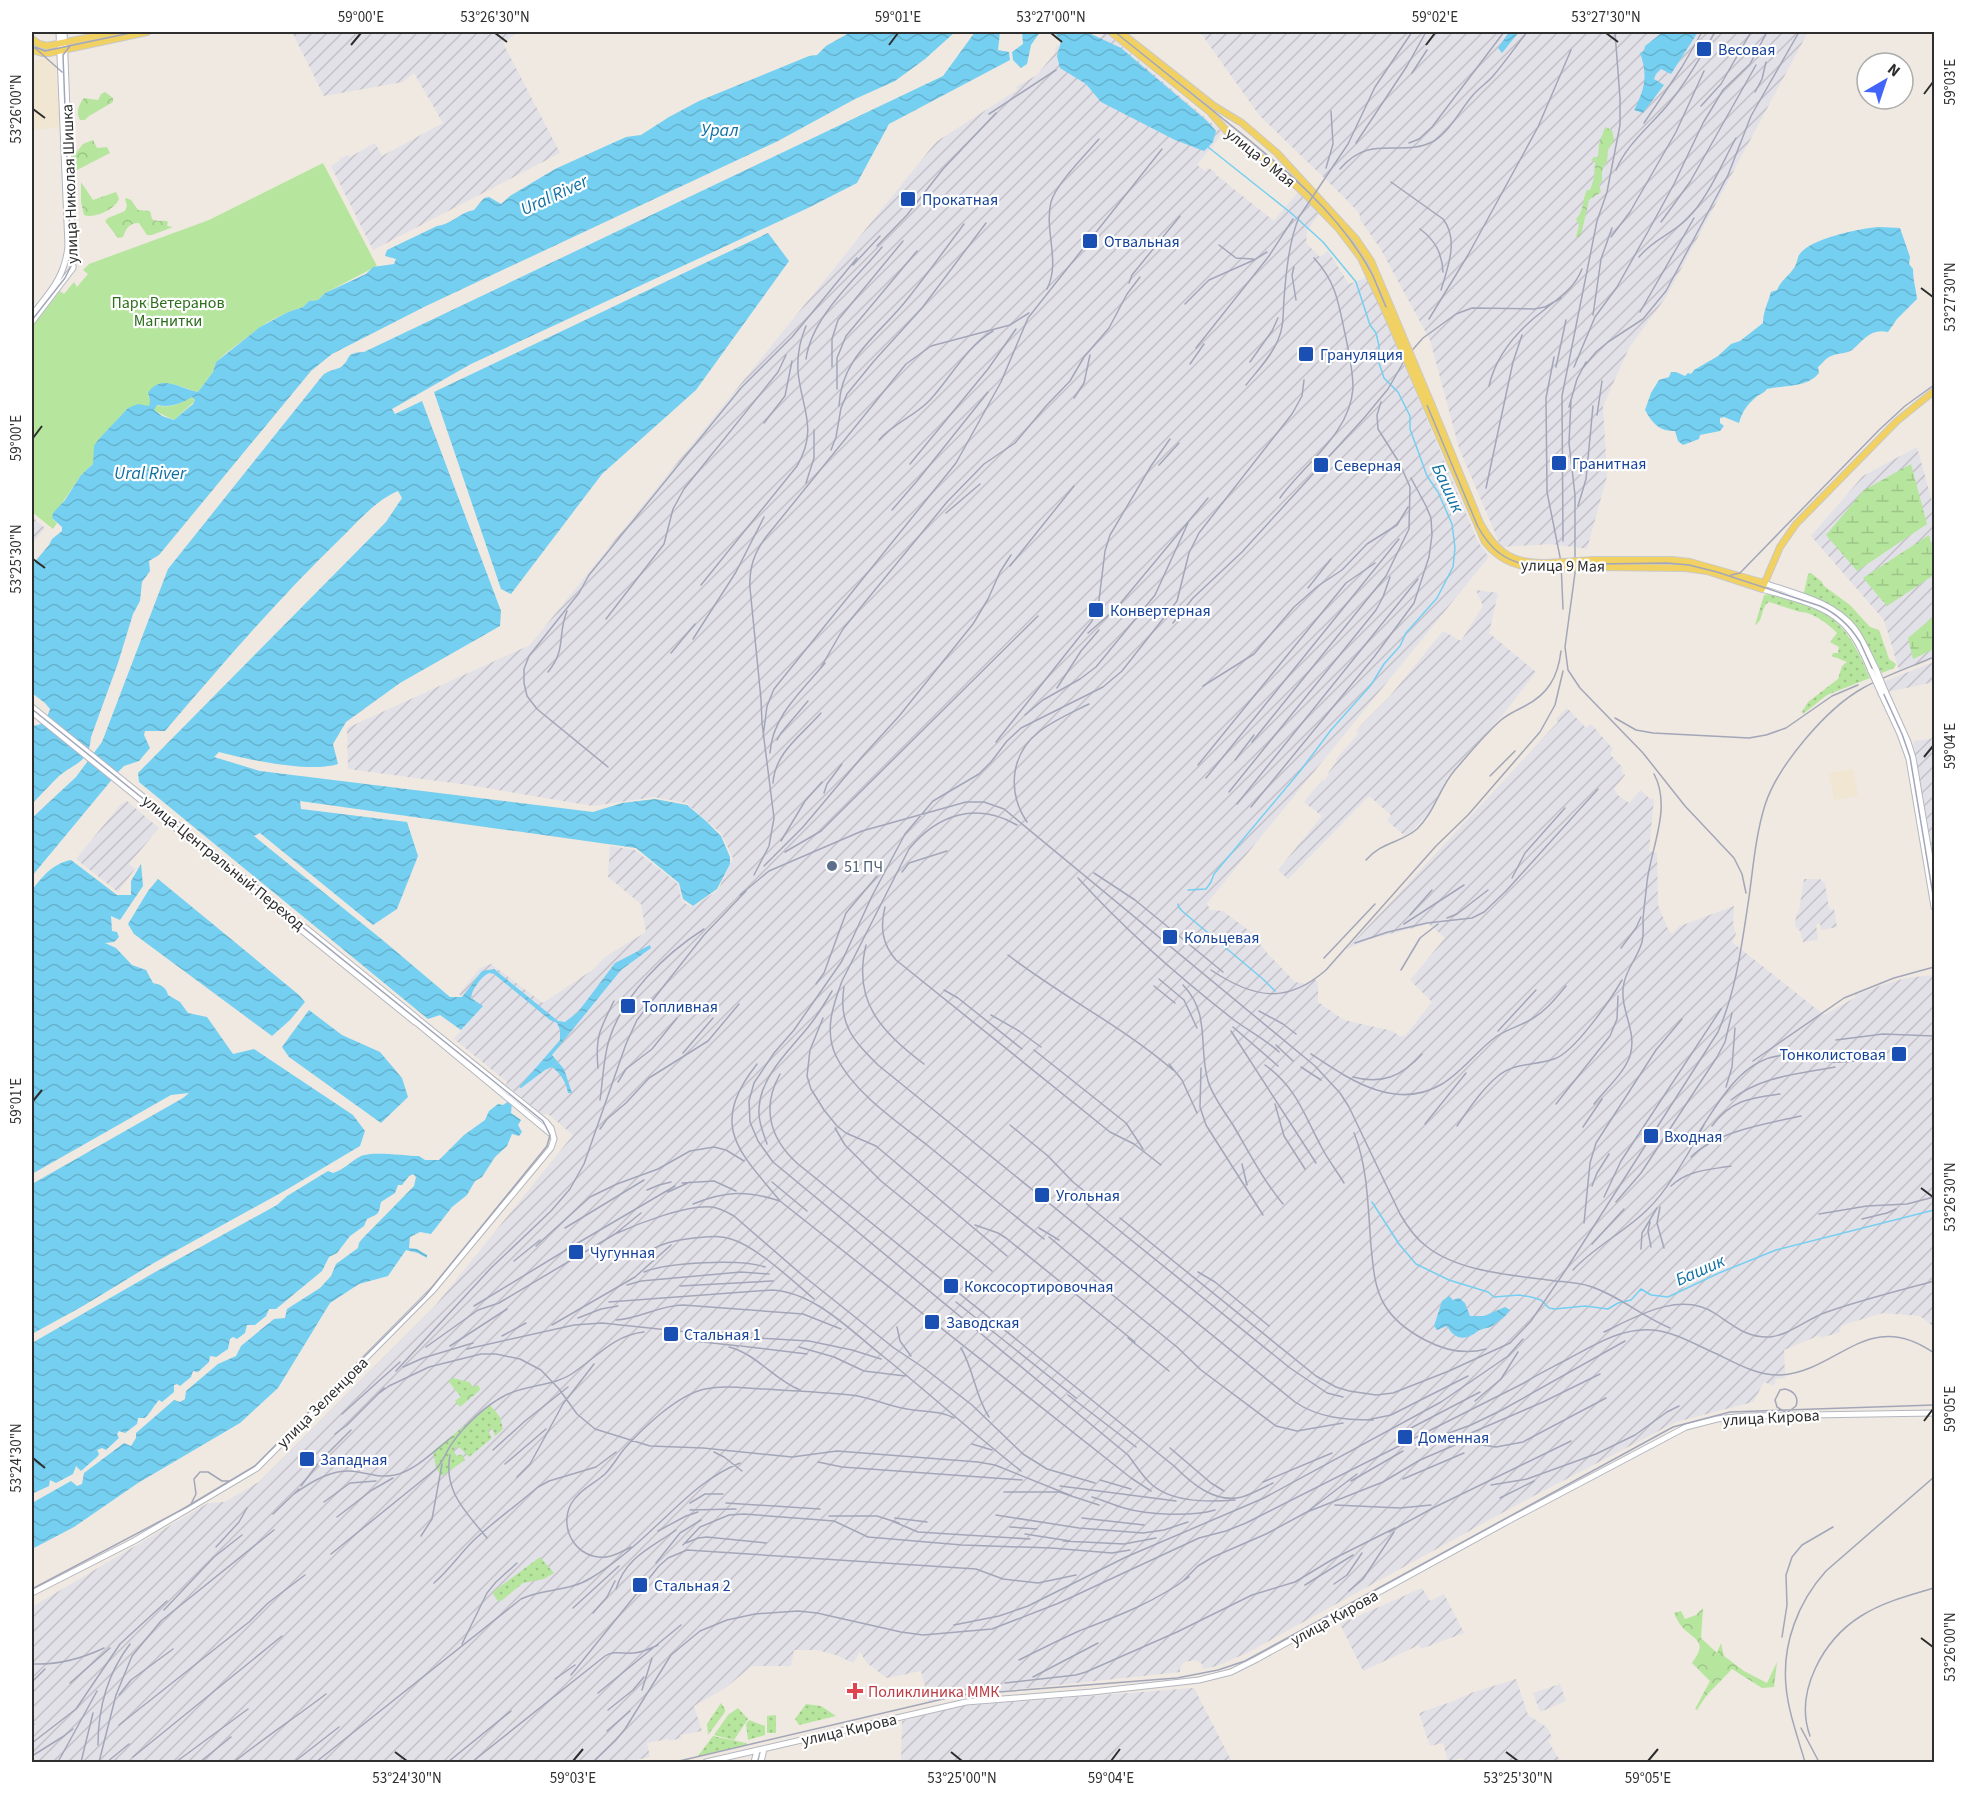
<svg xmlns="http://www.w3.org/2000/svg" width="1966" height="1794" font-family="'Source Sans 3',sans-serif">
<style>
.industrial{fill:url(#industrial-furrows)}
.education{fill:#f0e6d1}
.grass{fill:url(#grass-dots)}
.forest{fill:url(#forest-crowns)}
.wetland{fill:url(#wetland-marsh)}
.park{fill:#b6e59e}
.water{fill:url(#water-waves);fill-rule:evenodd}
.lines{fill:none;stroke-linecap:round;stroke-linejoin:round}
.stream{stroke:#75cff0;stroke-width:1.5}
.secondary-casing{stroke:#b4b7c1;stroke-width:7}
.primary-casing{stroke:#c9c9c9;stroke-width:8}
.secondary{stroke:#fff;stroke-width:5}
.primary{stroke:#f2d163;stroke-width:6}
.tram{stroke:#a3a6b8;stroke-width:1.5}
.rail{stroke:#a3a6b8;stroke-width:1.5}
.secondary-bridge-casing{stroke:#b4b7c1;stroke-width:7;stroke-linecap:butt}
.primary-bridge-casing{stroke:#c9c9c9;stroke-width:8;stroke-linecap:butt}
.secondary-bridge{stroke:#fff;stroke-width:5}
.primary-bridge{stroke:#f2d163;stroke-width:6}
.ticks{fill:none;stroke:#2e2e2e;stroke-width:2}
.transit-dot{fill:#1a4fb4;stroke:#fff;stroke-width:2}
.service-dot{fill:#5c6f8a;stroke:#fff;stroke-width:2}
.health-dot{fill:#e0444e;stroke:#fff;stroke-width:2}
.labels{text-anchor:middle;stroke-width:4.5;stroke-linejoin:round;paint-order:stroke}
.transit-label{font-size:16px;fill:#164399;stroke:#fff;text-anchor:start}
.street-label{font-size:16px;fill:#2e2e2e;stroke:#fff}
.park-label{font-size:16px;fill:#2c6e1b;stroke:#fff}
.service-label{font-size:16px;fill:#4e5e75;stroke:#fff;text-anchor:start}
.health-label{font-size:16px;fill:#be3a42;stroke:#fff;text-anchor:start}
.water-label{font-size:18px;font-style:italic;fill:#0d6fa3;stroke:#fff}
.neatline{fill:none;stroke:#2e2e2e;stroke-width:2}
.ticks-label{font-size:15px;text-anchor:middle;fill:#2e2e2e}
</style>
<defs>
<pattern id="industrial-furrows" width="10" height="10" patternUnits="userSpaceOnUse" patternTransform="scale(1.5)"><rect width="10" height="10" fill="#e3e1e8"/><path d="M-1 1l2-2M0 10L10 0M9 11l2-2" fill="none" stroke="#c3c1c7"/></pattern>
<pattern id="grass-dots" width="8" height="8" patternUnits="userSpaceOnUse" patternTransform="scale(1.5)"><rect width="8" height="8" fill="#b6e59e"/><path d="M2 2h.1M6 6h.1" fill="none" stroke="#9dc588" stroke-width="1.8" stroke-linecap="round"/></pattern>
<pattern id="forest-crowns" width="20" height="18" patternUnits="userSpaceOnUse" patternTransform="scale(1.5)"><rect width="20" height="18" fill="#b6e59e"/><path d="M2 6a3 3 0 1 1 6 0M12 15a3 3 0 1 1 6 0" fill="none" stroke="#9dc588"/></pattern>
<pattern id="wetland-marsh" width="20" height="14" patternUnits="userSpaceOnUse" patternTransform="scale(1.5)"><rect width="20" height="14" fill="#b6e59e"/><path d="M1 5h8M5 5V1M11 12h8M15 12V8" fill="none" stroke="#9dc588"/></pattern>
<pattern id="water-waves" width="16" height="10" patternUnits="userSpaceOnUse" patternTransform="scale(1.5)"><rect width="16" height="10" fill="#75cff0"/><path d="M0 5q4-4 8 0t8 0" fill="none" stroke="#66b2ce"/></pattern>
</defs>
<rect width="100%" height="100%" fill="#efe9e1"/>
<path class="industrial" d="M292,32h227l-16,11 57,110 -187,97 -42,-84 9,-6 -1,-1 8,-4 3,2 25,-14 7,13 61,-33 -29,-50 -11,9 -79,14z
M1105,32l116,99 -2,7 -22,27 8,6 3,-3 4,2 4,3 -1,1 59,47 25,-30 20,23 -12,17 -1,12 14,14 8,-6 21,33 19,-7 110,265 11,15 -282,346 3,7 13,1 29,22 15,20 28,29 11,2 9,-5 3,4v19l26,18 49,11 6,5h6l27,-34 -22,-22 35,-42 -16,-14 -59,15 -23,10 211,-227 -2,-3 11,-11 19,20 5,-4 22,25 -3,5 13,14 -2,3 4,4 -11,14 5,7 10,7 12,-13 9,9h4l-5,52 8,2 1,52 9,22 5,7 8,-8 54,-20 -1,18 3,10 -4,8 92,73 32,-18 -1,-2 27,-10 24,-7 28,-3v352l-14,-11 -37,-3 -40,12 -2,1 -1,6 -19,6 -1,-3 -36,15 1,28 -9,1 -2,7 -10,-4 -11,20 -77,20 -154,80 -275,151 -30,13 -14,3 -1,-5 -6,-4 -12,2 -4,6v4l-225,24 -26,7 -8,-32 -34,7 -20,-15 -7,-11 -7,11 -17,-8 -19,-5h-23l-3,16h-39l-28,23 -30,17 8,25 -22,4 1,3 -12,3 -1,-2 -21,4 3,14 -24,5h-594v-155l176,-104 16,-1 35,-20 176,-176 138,-171 -25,-21 -5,1 -37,-30 1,-3 -53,-43 24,-28 -19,-17 21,-26 11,-4 52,39 51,-34 11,-12 41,-25 -5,-28 -33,-27 2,-31 25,4 43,34 4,18 11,5 25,-17 15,-32 -12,-25 -35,-30 -32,-6 -61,9 -125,-21 -120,-16 -1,-41 183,-83 406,-503 81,-52 -1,-3 21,-12 18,-22 1,-8 25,18 14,-22z
M1200,32h608l-142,265 -37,51 -26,58 4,70 -20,73 -35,-5 -51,3 -42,-99 -29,-108 -50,-92 -21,-30 2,-1 -4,-6 -10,-11 -88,-85z
M1917,447l17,61v149l-35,13 -15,-50 -73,-84 52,-60z
M32,517l13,11 -13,16z
M1476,590l22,3 -9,40 47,39 -35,45 -53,59 -18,36 -19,20 -7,3 -17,-14 4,-6 -22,-19 -81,83 -10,-9 44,-54 -18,-14 18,-22 2,1 5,-7 -1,-1 9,-12 -1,-2 22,-25 -2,-3 5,-6 29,-29 53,-65 18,10 22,-35z
M1934,662v20l-46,10 -5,-10z
M1934,738v125l-21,-119 2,-3z
M127,801l32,27 -30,36 6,5 -17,23 -42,-33 44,-54z
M1804,879h16l5,5 4,25h5l3,18 -16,3 -1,-7 -4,1 2,16 -15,2 -3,-11 -5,-5 1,-11 3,-4z
M1422,1588l8,13 14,-7 20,39 -43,16 -2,-4 -56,26 -23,-47z
M1516,1679l12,36 20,13 4,10 -4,3 13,21h-98l-1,-4 -14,3 -5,-18 -13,3 -11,-33 35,-12 17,-8z
M1560,1684l6,17 -26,11 -7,-19z
M1194,1688l37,72 -7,2h-323l1,-41 58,-15z"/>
<path class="education" d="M45,58l11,9 3,61 -27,1v-68z
M1853,769l5,27 -24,4 -5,-27z"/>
<path class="grass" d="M1811,573l11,9 2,4 26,19 20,22 9,3 10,29 7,5 -2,4 -12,5 -27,-49 -18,-15 -33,-16 4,-19z
M1770,594c60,16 76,25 100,84l-43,17 -24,19 -1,-2 6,-10 30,-23 4,-13 5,-4 -15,-6 1,-3h5l1,-6 -9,-5 7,-9c-7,-8 -26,-22 -37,-21l-31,-10c-9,5 -5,19 -14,23l9,-30z
M453,1378l16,4 4,5 -12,10 -12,-15 1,-3z
M490,1405l10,12 3,12 -8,7 -3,-8 -4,3 4,7 -23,19 -11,-11 -5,5 4,5 5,-2 3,6 -23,16 -6,-8 -3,-17z
M540,1557l14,16 -10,6 -21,4 -22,18h-3l-5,-7 1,-3z
M721,1703l4,6v3l-17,23 -1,-11z
M806,1704l15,2 15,10 -37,9 -4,-6z
M738,1708l10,11 -14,21 -20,-5 14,-20z
M776,1715v18h-9v-17z
M749,1720l16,6v9l-17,5 -2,-16z
M713,1736l33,7 1,2 -49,11z"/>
<path class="forest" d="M105,92l8,6v4l-24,14 -4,4h-5c-4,-7 -2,-15 4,-22l14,2 3,-6z
M1605,127l7,3 2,10 -6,10 -1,11 -5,10v10l-3,4 2,7 -12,8 -7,31 -3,6h-3l3,-12 -3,-6c8,-7 6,-20 11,-29h3l4,-12 1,-16 -4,-2 3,-3 4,1 1,-14z
M93,140l4,8 10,-1 3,6 -35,18 -2,-2 -1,-16 3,1 8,-10z
M81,182l12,18 23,-8 3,7c-4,10 -24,20 -35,16l-3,-13z
M126,198l5,2 7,10 12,1 2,8c6,4 11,0 16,3l-1,4 6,1 -21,8h-5l-8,-12c-10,0 -13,6 -16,14l-5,1 -13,-17 3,-3 17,-7 2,-5 -2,-7z
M476,1385l3,1 1,4 -20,17 -5,-6z
M1703,1608l-2,30 16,15 4,-10 3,13 20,15 23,12 10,-21 -3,25 -12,1 -30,-19 -26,27 -9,14 -2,-1 15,-28 -18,-18c16,-22 4,-22 -10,-36 -3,-4 -6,-9 -8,-14l7,-2 4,8 11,-4z"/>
<path class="wetland" d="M1911,464l16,60 -70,47 -31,-36 38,-45z
M1929,535l5,19v21l-47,31 -24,-28z
M1934,616v33l-21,10 -5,-21z"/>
<path class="park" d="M323,163l54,103 -52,27 -7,7 -9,1 -6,6 -15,5 -22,11 -40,30 -10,9 -3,10 -15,20c-16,-4 -43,-19 -50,4 7,18 31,9 44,1l3,4 -21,19 -32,-15 -14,3 -32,35 -3,21 -12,11 -29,43 5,5 -4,6 -21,-17v-185l28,-36 4,3 10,-12 3,5 11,-13 -5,-4 6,-6 120,-44z"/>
<path class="water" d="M851,32h104l-30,27 -30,22 -40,18 -77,42 -352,165 -94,48 -21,17 -152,184 -10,6 1,10 -8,11 -2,19 -7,13 -15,49 -27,74c-2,26 -15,25 -32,39 -9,9 -18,18 -27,28v-79c9,3 16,-8 18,-16l-5,-6 -13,-10v-128l17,-20 3,-6 10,-8v-4l-10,-9 1,-5 12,-13 16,-25 12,-11 1,-18 4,-6 30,-32 10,-4 11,2 1,-5 -2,-8c13,-20 32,-4 50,-1l15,-20 3,-10 44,-35 28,-15 15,-5 6,-6 9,-1 7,-7 41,-19 7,-7 21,-3 2,-5 -11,-3 2,-6 50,-24c14,-1 23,-14 37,-16l10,-12 5,-1 12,7 9,-8 45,-27 71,-32 15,-2 28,-18 30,-16 110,-45 8,-1 9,-9zM192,397l3,3 -2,4 -19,16 -12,-4 -8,-6 3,-5c13,3 23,-1 35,-8z
M975,32h25l-2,18 11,2 1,8 -121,64 -32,59 -49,25 -337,156 -79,45 3,5 27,-13 79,210 -1,15 -100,57 -54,39 -13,22 5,20c-28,9 -89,-4 -119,-12l-5,5 46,14 333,41 29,-9 33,-4 32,6 19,16 15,15 9,21v7l-13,25 -24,17 -10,-7 -4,-16 -43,-35 -336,-47 1,8 106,13 11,34 -21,53 -24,16 -113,-92 -6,3 131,106 65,55h12l20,-26 12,-2 64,52 7,1 13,-10 37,-49 35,-18 1,3 -30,22 -69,85 12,14 8,24h-4c-2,-11 -7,-19 -16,-26l-7,3 -24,18 -2,-1 41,-47v-10l-3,-7 -7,-3 -56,-46 -5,-1c-8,4 -17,16 -18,25l12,8 -22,24 -21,-15 -12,4 -289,-237 -1,-9 248,-251 16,-24 -4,-7c-24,10 -41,32 -60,50 -62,60 -117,125 -173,190h-20l-1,4 6,13 -11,13 -15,5 -5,5 -87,105v-58l44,-41 26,-35 66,-173 155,-194c6,-5 13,-5 18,-8 11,-8 2,-14 23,-15l579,-276z
M1022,32h18l-9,13 -4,19 -6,4 -8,-8 -1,-8 11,-8z
M1054,32h33l34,16 85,72 10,11 -3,11 -9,9 -29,-11 -74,-38 -15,-18 -26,-16 -3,-12 4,-15z
M1509,32h10l-17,21 -4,-5z
M1663,32h35l-27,42 -10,-5 -5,5 -2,5 10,6 -21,28 -9,-3c11,-21 14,-35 6,-57l4,-2 1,-5z
M1878,227l22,1 10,29 -1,7 4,5c0,11 3,20 4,30l-20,20 -9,13c-18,-4 -24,8 -36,18 -6,4 -16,3 -23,7 -4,2 -7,7 -11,10l1,6c-12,15 -35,12 -52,16 -4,5 -8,5 -12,9 -8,7 -13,14 -16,25l-15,-6 -4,1v5l4,3 -4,5 -20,4 -1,4 -16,6 -5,-4 -3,-10c-16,0 -22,-7 -30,-21l6,-17 8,-13 10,-3 2,-5h5l9,4 3,-3 3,1 3,-4 24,-14 13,-12 9,-3 23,-18c0,-11 5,-20 8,-31l6,-2c4,-10 12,-14 17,-22 3,-4 3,-9 5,-13 11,-17 60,-26 79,-28z
M768,233l21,28 -93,129 -94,84 -91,120 -10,-5 -67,-197z
M71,860l46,35h14v-14l10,-17 2,22 -23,34 -9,-4 1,15 5,1 2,5 -5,5 -9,1 11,5 16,17 14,5 7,13c8,2 13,4 15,12l12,7 8,11 19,4 26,37 21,-5 99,66 12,16 -5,15 -74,44 -134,74 -69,42 -51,28v-150l151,-86 6,-5 -18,2 -139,79v-284c11,-14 20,-26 39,-30z
M158,879l141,116 6,7 -15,18 -18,16 -138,-102 -6,-10 20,-33z
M309,1010l33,25 38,17 22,26 6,19 -27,26 -92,-66 -7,-10z
M509,1101l3,2 -1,10 10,7 -3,5 4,7 -3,4 -7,-2 -5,12 -12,11 -13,20 -7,4 -8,14 -15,12 -21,27 -11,-2 -10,5 -1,11 8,1 10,6v3l-9,-5 -12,-3 -18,26 -29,8 -29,19 -52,85 -38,35 -102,60 -64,44 -42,22v-46l39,-22 6,5 5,-2 2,-11 40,-30 7,3 5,-8v-5l38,-33 6,2 5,-3 1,-8 32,-27 18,-8 5,-10 33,-27 11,-1 2,-9 33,-21 11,-12 5,-12 22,-16 1,-5 3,-4 52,-53 2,-9 -3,-3 -4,2 -7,9h-4l-3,8 -14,9c-3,13 -1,11 -14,17l-3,7 -14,10 -13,17 -8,4 -7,14 -46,38h-7l-3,7 -11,9h-8l-2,8 -8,6 -4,-2 -3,2 -2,10 -12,8 -6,-1 -1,6 -11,10 -5,-1 -2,6 -11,9 -3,-2 -3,1v7l-12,10 -3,-2c-4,4 -8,12 -14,18h-7l-1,6 -12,9 -6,-2 -2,3 2,4 -13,12 -4,-2 -5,2 2,4 -1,2 -17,15 -5,-5 -3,8 -17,9 -6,-3 -1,6 -15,7 -2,-1v-149l125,-72 120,-66 10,-9 41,-25 5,2c11,-3 18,-12 28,-17 12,-5 44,0 58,0l6,4h14l25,-25 21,-15 4,-9 9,-7 5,1z
M1449,1296l4,4 6,-2 6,5 5,13h14l21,-9 5,3c-4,6 -12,12 -18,16 -5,3 -10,2 -14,5 -13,10 -23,9 -31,-5l-10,4 -3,-4 8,-25z"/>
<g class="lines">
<path class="stream" d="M1188,890l18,-1 5,-7 3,-8 87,-104 30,-40 40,-45 13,-21 16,-18 6,-13 31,-35 16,-31 2,-19 -3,-24 -14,-32 -11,-16 -17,-47v-13l-12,-24 -14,-14 -5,-15v-17l-3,-13 -6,-8 -14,-43 -33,-40 -32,-29 -83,-66
M1178,904v2l4,5 82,69 11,11
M1372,1202l27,42 17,20 33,16 39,12 6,5 25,-2 12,2 10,3 8,8 6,1 30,-3 23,3 10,-6 13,-3 10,-11 10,6 17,2 51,-24 57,-23 158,-40"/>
<g class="secondary-casing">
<path id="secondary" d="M32,315c18,-23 33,-38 36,-69l-9,-214
M32,322l41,-54 -9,-236
M1764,583c30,11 69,18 90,45 9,12 15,27 22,41
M1762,589c29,9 67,15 87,41 10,12 16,27 22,41
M1885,691l23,51 5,16 21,124
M1881,693l19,41 9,25 25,148
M32,707l385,311
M32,712l383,310
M419,1020l127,102 5,6 3,11
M417,1023l133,110
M32,1593l102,-52 123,-73 177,-179 117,-141 3,-9
M706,1762l260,-60 126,-10 107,-12 32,-8 26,-13 253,-139 176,-93 31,-8 29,-3 188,-3
M754,1762l3,-11
M761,1762l3,-13"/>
</g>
<g class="primary-casing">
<path id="primary" d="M1111,32l99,80 21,24 50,35 25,24 33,34 22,29 24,52
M1120,32l94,74 28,17 35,30 79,86 15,22 20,47
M32,39l7,5 8,2 69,-14
M32,50l10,3h7l98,-21
M1430,401l50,122c16,30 33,41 67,40
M1425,403l60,139c17,21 36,26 62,26
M1594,560h78l18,2 74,21
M1594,567l91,1 22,3 55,18 18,-42 16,-23 101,-103 37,-30"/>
</g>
<use href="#secondary" class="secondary"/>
<use href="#primary" class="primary"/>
<path class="tram" d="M1115,32c35,28 71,57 107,86 56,45 118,94 151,158l105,251c12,21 25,33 49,38l140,-2 22,2 28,7 103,34c18,8 30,20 40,36l42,92 8,23 24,144
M35,47l10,4 90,-19
M35,48l27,24
M32,320l33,-42 6,-12 -8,-211 7,-9
M1731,575l9,-2 139,-143 26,-24 29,-21
M32,709l511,412 7,14 -3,11 -122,150 -170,170 -68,41 -155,82
M1785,1412l-8,-5 -2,-7 5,-10 5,-1c9,2 14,8 11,17l-8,6
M191,1504l5,-10 -2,-15 6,-7h8l14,9h7
M675,1762l285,-67 217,-17 41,-8 27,-9 428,-234 57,-15 204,-7"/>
<path class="rail" d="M1412,73l15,-23
M1755,92l7,-13 4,-17
M1701,106l20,-22 30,-52
M989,114l67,-44
M1644,123l38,-56 20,-35
M1356,143l51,-77 19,-34
M1409,143l10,-4 13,-12 72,-95
M1326,168l7,-24 -2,-33
M1340,169c31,-37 61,-10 94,-28 17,-11 26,-31 39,-46 6,-7 14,-12 20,-19 12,-14 23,-30 34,-44
M1616,170c11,-27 37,-46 54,-68 18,-22 31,-46 45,-70
M1391,182l52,37c16,20 5,48 -2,71
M1661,222l29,-40 66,-117
M1420,229c15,11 22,24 23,43
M1611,237l19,-25 46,-80 28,-61
M1219,245l17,13 17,1
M877,246l30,-31 36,-46 53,-56
M1639,257c13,-17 33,-23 48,-38 20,-19 35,-56 49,-81
M853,265l27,-29
M1294,267l-2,8 4,25
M1129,283l3,-8 48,-59
M1047,289c14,-28 -3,-57 4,-87 5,-18 35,-48 48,-63
M1185,304l24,-24 45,-20 13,-8
M1640,312l54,-94
M1593,315l8,-56 11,-31
M1429,319l39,-64 70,-128 33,-77
M1196,348l73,-92 24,-37
M1554,357l-8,41 1,94 14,70 2,47
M806,359c6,-43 50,-80 76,-112
M1250,362l22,-31 6,-13
M1190,364l14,-20
M832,367v-28l6,-19 65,-79
M1556,367l10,-47
M1574,367l21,-50 22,-30 33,-59 24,-44 29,-61 20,-33 27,-26 17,-32
M1582,369l14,-17 12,-10 35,-23 23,-28 62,-116 23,-59 48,-84
M1246,385c11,-14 25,-28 32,-45 6,-13 5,-27 6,-41 2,-26 5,-58 15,-82l49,-73 27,-57 37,-55
M1489,386c7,-31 30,-57 55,-76 16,-13 30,-21 38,-41
M837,389v-31l9,-22 71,-85
M1074,398l10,-15 6,-28
M1571,400l-2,43 6,52v78l-10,74 3,23 12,18 63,65 42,53 49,52 8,16 4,19
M839,406c2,-50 42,-72 70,-109 19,-24 37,-49 55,-73
M1569,407l8,-28 9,-17
M1597,415l5,-34
M764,423l21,-27 7,-35
M879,440c15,-17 36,-24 51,-40 21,-23 36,-53 63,-69
M831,450l5,-13 5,-29 6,-14 27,-33 48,-53 64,-85
M910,464l78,-95 28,-40
M1159,465l20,-22
M806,483l8,-25v-28
M1486,488l27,-126 9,-27
M1280,498c25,-35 70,-64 73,-110 0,-19 -5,-40 -9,-59 -6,-29 -9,-48 -30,-71
M1578,506l8,-27 7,-73
M892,510l25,-29 71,-89
M946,513l34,-29
M1563,541l-1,-145 35,-175 10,-29 13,-67v-27l-5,-66
M1010,566l64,-80
M701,585l96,-119c22,-38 4,-58 1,-95 -1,-15 2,-31 8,-45
M1308,588l23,-29
M1114,611l94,-113
M606,619l58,-75 9,-35 11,-20 94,-117 8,-17
M1173,623l20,-25 49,-46 122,-134 24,-29 19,-33 16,-18 33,-24 16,-6 62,1 11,-2 16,-9
M1088,633l31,-27
M693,639l43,-67 28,-55
M671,653l24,-29
M820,669l23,-40 104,-127 37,-38 31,-21 31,-37 24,-25 14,-24 25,-29 18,-34 13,-17
M548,672c19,-23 9,-37 19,-61
M1203,686l51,-32 40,-47 24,-21 24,-16 25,-26 30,-19 11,-18
M1057,688l24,-37 18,-21
M1025,715l18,-15 37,-21 16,-12 59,-72 33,-72
M1615,718l21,12 17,3 96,5 17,-3 20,-7 46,-32 26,-11
M763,737l4,-31 7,-17 182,-226 45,-81 27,-64 134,-169
M777,740l4,-7 27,-32
M996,742l96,-121 7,-21 6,-49 5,-16 41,-69 19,-27
M1252,742l134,-166 23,-47 1,-42 -10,-23 -22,-35 -1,-14 4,-13
M770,753c2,-37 33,-63 55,-90
M1235,760l19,-25
M1198,765l148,-182 29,-20
M608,767l-71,-58 -10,-13 -3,-13v-14l5,-13 50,-63 10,-18 152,-187 51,-51 65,-79
M1490,776l25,-25
M1206,778l193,-239
M773,783c2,-31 29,-48 48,-70
M1229,792l147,-182 7,-13 7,-20
M824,793l3,-9 15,-20
M1237,804l181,-225
M1251,807l123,-150 40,-54 15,-46 3,-22 -1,-17 -5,-12 -15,-28
M1027,822c-20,-30 -17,-68 13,-91 14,-11 33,-19 49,-27
M1017,825c-41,-24 -80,-10 -108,24l-67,132c-9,24 -18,50 -6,75 17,36 60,65 91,89 39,32 78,63 117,94
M781,841l24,-40 17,-19
M785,852l36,-21 11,-11 206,-204
M1366,860c15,-18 35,-17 51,-31 17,-16 22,-40 37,-58 15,-17 30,-36 47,-51 7,-6 16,-10 24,-14 23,-12 33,-29 36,-55
M764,866l39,-39 58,-69 39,-43 73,-91 15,-25 12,-27 11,-17
M902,872l7,-9 38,-12
M1094,873l41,27 88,72
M754,875l15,-29 5,-28 -12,-95 -1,-24 -11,-111c-1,-20 4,-35 16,-51l140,-173 25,-18 79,-21 19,-12
M1078,878c47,52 101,99 156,142 15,11 31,19 45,32
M1512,878l13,-25 40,-45
M740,895l29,-24 93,-40 104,-29h18l20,7 311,257 25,27 9,14 51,107c7,12 15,24 26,32 31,25 83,29 122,34 13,2 28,2 41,6 29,9 52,30 81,42
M885,907c-5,20 -3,37 11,53l214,172 24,12 27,21
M1410,915l22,-25
M1447,918l10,-4 31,-24
M1404,924l60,-39
M1355,943l33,-11 39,-9 45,-5 12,-6 22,-21 92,-102
M866,945c-14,57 16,87 58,119
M1621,948l15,-20 5,-11
M1008,955c53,41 114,71 165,115
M1324,958l51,-54
M1211,970c42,28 75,35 115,0l110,-124 32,-31 72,-83 15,-27 8,-34
M1401,970l19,-32 18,-14
M1159,979l25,21 13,28
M816,984l8,-11 22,-60 31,-37
M1183,985c28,29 15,61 25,96 5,16 16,30 25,44 16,27 30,55 50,79
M1154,986l21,17
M844,987c-6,37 9,53 34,78l417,337c24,16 50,18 78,18
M944,990l14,8 64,51
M1259,1011l24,13 13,10
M991,1015l28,16 22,16
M823,1018l-13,32 -3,26 4,13 13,21 13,16 9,7 30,13 131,110
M1233,1027l45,39
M1231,1031l85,132
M1498,1031l38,-41
M1836,1040l47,-6 51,2
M1276,1045l17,16
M1034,1050l92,73 17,26
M683,1053l30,-35
M1311,1054c38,25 84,58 131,30 19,-11 33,-31 51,-45 11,-9 25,-12 37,-19 15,-8 26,-22 36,-34
M1753,1061l91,-63 50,-20 40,-11
M757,1064c-49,62 -18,87 23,137l351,277 20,13
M1169,1064l13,16 15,33
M1265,1065c32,23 39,50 57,83 6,12 15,23 22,35
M1301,1067l20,13
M598,1068c-3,-31 2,-39 16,-67
M1201,1068l-1,39 6,18 57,90
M780,1074c-19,34 -10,65 18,90l376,302c17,17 41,38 68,31 10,-3 21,-9 31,-14
M1353,1077c29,8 49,-1 69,-23
M618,1082l8,-13 26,-20 25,-31
M1726,1087l6,-20 3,-39
M600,1100c3,-20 3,-40 9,-60 14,-45 56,-86 95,-111
M1731,1100c30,-24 68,-26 104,-33
M1275,1104l9,32 21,33
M1556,1104l54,-68 7,-17 1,-23
M1594,1104c12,-15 30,-31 36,-48 8,-26 -12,-48 -6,-73 3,-15 14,-26 18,-41 2,-8 1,-16 1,-23 1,-13 3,-25 4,-37 4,-34 25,-75 7,-108
M1425,1124l41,-51
M1010,1125l38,31 25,26 20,16
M1457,1126c12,-17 25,-37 41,-50 17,-14 36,-10 56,-17 20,-6 57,-60 68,-79
M1712,1126c19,-26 38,-28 68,-32
M1583,1127l19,-28
M835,1128l10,17 36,36 111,90
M600,1129l7,-10 19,-16 23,-25 59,-37 31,-37
M1699,1132c22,-33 45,-78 91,-77 14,1 27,6 41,7 12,1 25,-1 37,-2
M1354,1133c14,34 14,76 17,113 2,19 3,41 13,58 9,16 24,27 41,36 19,10 40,15 61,9
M767,1144c-4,-12 -9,-23 -8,-36 2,-33 31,-58 50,-82 9,-11 16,-23 23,-35
M1691,1157c26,-26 74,-33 110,-41
M1242,1164l5,21
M772,1182l35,29
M682,1183l32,-2 22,10
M1592,1186l5,-13 12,-19
M1671,1186c17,-16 37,-16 60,-20
M647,1190l12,-5 12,-3
M668,1192l22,-10
M1080,1196l9,10 201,162 37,25 16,4
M1604,1197l17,-36 100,-152
M1616,1202l25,-29 76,-116 8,-15 7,-29
M693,1204c32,-13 53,-14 87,-3
M1660,1207l-3,16 7,25
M1819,1214l48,-8 40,-2 27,-7
M1120,1218l196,158 20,11 13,4 27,4 17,-2 56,-22 61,-28 21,-22 36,-53 151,-236c18,-41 23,-83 30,-128 5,-33 7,-67 17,-99 13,-40 62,-97 98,-117 23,-13 48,-21 71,-31
M1862,1219l25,-6 9,-4
M1650,1222l-2,9 3,16
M1584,1223l6,-60 6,-20 60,-93 26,-31
M975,1225l23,8 8,5 129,104
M565,1228l79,-48
M1039,1228l20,12
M615,1234c22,-10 73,-30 97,-27 8,1 15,5 22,9l67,58 93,74 30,20 48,37 51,49 24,15 48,14
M1049,1237l53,44
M1592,1244l32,-35
M536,1246l54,-49 27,-13 41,-15 32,-18 24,-4 12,3 18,11
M1641,1249l1,-16 15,-25
M646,1253c15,-10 30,-13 48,-15 13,-1 25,-3 37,1 25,7 63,43 83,60
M514,1261l26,-21
M1573,1270c22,-24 52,-38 75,-61 21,-20 42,-58 56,-84
M644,1272c24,-10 97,-13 121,-5
M1198,1272l17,10 54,44
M1094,1280l83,67 24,23 75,56 21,5 46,-8
M627,1285l14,-4 100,-9 28,2
M680,1286l93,-5
M609,1302l163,-12c43,2 80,42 112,67 46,37 90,77 137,114
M956,1302l120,96
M474,1306l97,-59 104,-61
M578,1318l23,-9 17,-3
M616,1320c23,-1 44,-15 67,-15l120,9 38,15
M552,1325l83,-48 36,-32
M897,1327l3,14 11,15
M1604,1332c33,-16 77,-42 112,-18 18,12 31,24 54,23 19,-2 36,-17 54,-24 36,-13 74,-22 110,-32
M502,1336l24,-13
M1128,1338l41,33
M694,1341l45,5
M450,1346l57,-37
M741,1346l66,8
M426,1347l52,-37 21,-7 116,-69 26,-21
M729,1347c28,7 45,33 71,43
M799,1347l35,10 30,14 41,5
M961,1348c13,22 14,48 28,69
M467,1349l107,-24 28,-2 123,13 84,5 43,9 29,9
M403,1367l20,-9 50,-15
M396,1371l95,-103 60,-57 19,-22 14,-25 42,-120 11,-24 67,-85 42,-44
M378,1394l11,-8 40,-19 52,-13h15l24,5 21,11 18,19 18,25 18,15 55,17 53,2 89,9 45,-6 141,11 17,3 77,31
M1068,1395l68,52
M1475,1401l26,-22 17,-27
M342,1414l58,-52
M1367,1420l24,-5 77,-39
M1411,1428l69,-36
M335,1434l12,-9 37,-37
M1464,1436l79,-34 57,-28
M1447,1440l49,7 27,-5 83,-44
M972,1444l20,6
M1416,1445l55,-20 31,-15 123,-69
M1170,1448l41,35 13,8
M493,1450l32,-29 43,-34
M714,1452l10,5 18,14
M450,1455c-7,36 16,57 37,83
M818,1462l24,5 180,13
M505,1464l41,-35
M517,1477l13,-13 33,-60 31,-40
M1403,1479l61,-26
M1100,1480l31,9
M1351,1481l52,-30
M1263,1482l69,-29
M1491,1485l36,-6 69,-25 39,-19 32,-23 12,-6
M301,1486l19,-25 31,-31
M1060,1486l116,15
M1004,1492h55l40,13
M294,1494c18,-13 41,-27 64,-22 13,2 23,6 37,3 21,-5 40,-25 57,-38
M1092,1497c11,3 21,8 32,11 24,7 67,9 91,2
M1500,1498l34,-17
M1235,1500c-28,2 -65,3 -86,-18 -8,-8 -14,-18 -21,-27l-355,-293 -15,-21 -8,-19 -1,-21 5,-18 20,-30 20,-23 48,-69 30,-65 33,-62 28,-33 46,-27 12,-12 16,-21 14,-13 82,-41 19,-16 55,-70 12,-48 10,-20 93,-119 10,-18 2,-16
M324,1502l26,-19 26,-2
M690,1503l15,-9h18
M726,1503l94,6
M1335,1505l65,3 31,-3
M690,1510l46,-1
M1307,1512l50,-38
M273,1514l26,-25
M996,1515l83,13 64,5 21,-3 24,-8
M829,1516h48l22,7
M337,1517l35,-27 21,-12
M895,1518l32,4
M1082,1518l62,7
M892,1521l26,11 112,7
M1010,1527l27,2
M658,1531l28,-15 12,-4
M1389,1532l44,-24 138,-67
M1025,1534l45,7
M421,1536l11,-17 10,-55
M1063,1541l61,3 32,-6
M686,1543l12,-5 9,-1 59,6
M683,1545l17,-18 29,-12 15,-1 90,7 34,16 94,8 89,3 61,5 18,-3
M216,1547l23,-25 8,-14
M631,1547c-8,4 -16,9 -25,10 -29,3 -48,-28 -35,-53 8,-14 23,-20 34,-30 8,-8 13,-18 20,-26 18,-20 52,-53 80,-59 19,-4 39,-1 59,0 29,2 58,3 87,6 19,2 36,11 56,14 16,3 32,1 47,9
M331,1554l105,-85c8,-8 10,-18 17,-27 12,-17 32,-36 51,-46 21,-12 49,-9 69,-23 24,-16 41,-38 71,-41
M656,1563l24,-30 21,-13
M1183,1581l15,-15 15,-9 53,-23 41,-22 76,-30 37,-22 35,-15
M434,1583c15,-13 25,-28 39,-42 20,-19 44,-36 65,-54l11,-6 47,-14 20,-15
M1334,1584l13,-9 15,-22
M1305,1585l48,-30
M616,1589c10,-32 35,-41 60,-59
M1349,1591l14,-12 31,-47
M573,1608l46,-42
M164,1610l50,-53 28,-22
M593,1613l14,-16 8,-16
M954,1625l45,-9 29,-10 98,-49 138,-59 177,-96 67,-46 15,-17
M1782,1637l5,-32 -1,-30 6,-18 10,-12 31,-18
M462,1644l25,-51 9,-11 21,-19
M1019,1660c20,-10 40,-20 60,-29 39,-15 76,-29 110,-54
M32,1664c25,1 49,-5 72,-16
M571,1675l88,-109 9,-8 19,-8 289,19 27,10 35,4 38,-8
M1033,1677l65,-34
M555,1679l20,-14
M32,1682l13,-13
M70,1683l40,-35
M1005,1683l71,-8 10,-3 91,-40 75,-37 43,-13 38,-23 62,-31
M642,1690l10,-32
M598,1693l83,-68
M119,1695l12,-15 42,-31
M608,1710l25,-20 11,-13
M119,1725l130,-103 19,-19 37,-28
M32,1726l2,-2
M1801,1728l18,34
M607,1731l23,-20
M1810,1736c-16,-44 13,-96 51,-120 22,-14 49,-21 73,-28
M32,1743l44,-34 44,-65 47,-43
M98,1745c0,-38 9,-71 32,-101
M32,1756l32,-20 9,-7
M133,1757l149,-121
M58,1762l39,-71
M81,1762l12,-49
M99,1762l17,-67 16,-39 29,-35 113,-91
M107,1762l22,-18
M176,1762l72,-53
M200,1762l31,-25
M234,1762c30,-24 62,-45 92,-68
M294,1762l45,-35
M316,1762l205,-163c22,-11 48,-7 70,-21 22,-13 46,-34 65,-52 26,-24 49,-49 84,-63
M448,1762l63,-51
M472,1762l133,-106c9,-6 18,-2 29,-3 9,-1 16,-4 24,-8
M593,1762l22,-21 10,-12 46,-74 29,-24 27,-11 28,-6 43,-3 19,2 84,19 22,3 69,-6 67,-26 140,-65 27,-7 20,-8 278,-140c14,-9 29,-16 44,-24 26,-14 54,-32 85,-29 22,2 43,15 64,24 20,10 41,22 64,21 58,-4 87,-68 153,-22
M1805,1762c-7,-24 -17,-51 -19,-76 -4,-42 12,-84 40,-115l108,-94"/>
<g class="secondary-bridge-casing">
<path id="secondary-bridge" d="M1876,669l9,22
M1871,671l10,22"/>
</g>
<g class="primary-bridge-casing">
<path id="primary-bridge" d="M1391,308l39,93
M1385,310l40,93
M1547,563l47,-3
M1547,568l47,-1"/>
</g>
<use href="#secondary-bridge" class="secondary-bridge"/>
<use href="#primary-bridge" class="primary-bridge"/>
</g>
<path class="ticks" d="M495,33l12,9M1051,33l11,9M1606,33l12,9M351,45l10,-12M889,45l9,-12M1426,45l9,-12M1924,94l9,-12M33,109l12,9M1921,288l12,9M33,438l9,-12M33,559l12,9M1924,757l9,-11M33,1101l9,-11M1921,1188l12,9M1924,1421l9,-12M33,1458l12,10M1921,1638l12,9M395,1752l12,9M951,1752l11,9M1506,1752l12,9M573,1761l10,-12M1111,1761l9,-12M1648,1761l10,-12"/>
<g class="transit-dot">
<rect x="1696" y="41" width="16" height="16" rx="3"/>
<rect x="900" y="191" width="16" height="16" rx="3"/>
<rect x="1082" y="233" width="16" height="16" rx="3"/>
<rect x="1298" y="346" width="16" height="16" rx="3"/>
<rect x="1551" y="455" width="16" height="16" rx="3"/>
<rect x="1313" y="457" width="16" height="16" rx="3"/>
<rect x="1088" y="602" width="16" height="16" rx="3"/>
<rect x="1162" y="929" width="16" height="16" rx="3"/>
<rect x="620" y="998" width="16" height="16" rx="3"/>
<rect x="1891" y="1046" width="16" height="16" rx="3"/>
<rect x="1643" y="1128" width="16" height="16" rx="3"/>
<rect x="1034" y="1187" width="16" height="16" rx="3"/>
<rect x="568" y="1244" width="16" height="16" rx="3"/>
<rect x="943" y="1278" width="16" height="16" rx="3"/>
<rect x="924" y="1314" width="16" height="16" rx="3"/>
<rect x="663" y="1326" width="16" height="16" rx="3"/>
<rect x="1397" y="1429" width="16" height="16" rx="3"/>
<rect x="299" y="1451" width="16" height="16" rx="3"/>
<rect x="632" y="1577" width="16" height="16" rx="3"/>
</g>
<circle class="service-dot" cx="832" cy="866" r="6"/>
<path class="health-dot" d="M852 1682h6v6h6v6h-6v6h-6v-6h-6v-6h6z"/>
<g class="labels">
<g class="transit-label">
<text x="1718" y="55">Весовая</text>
<text x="922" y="205">Прокатная</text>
<text x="1104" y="247">Отвальная</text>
<text x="1320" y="360">Грануляция</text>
<text x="1572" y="469">Гранитная</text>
<text x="1334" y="471">Северная</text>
<text x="1110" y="616">Конвертерная</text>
<text x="1184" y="943">Кольцевая</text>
<text x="642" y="1012">Топливная</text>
<text x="1886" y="1060" text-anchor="end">Тонколистовая</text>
<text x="1664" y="1142">Входная</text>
<text x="1056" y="1201">Угольная</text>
<text x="590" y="1258">Чугунная</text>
<text x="964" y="1292">Коксосортировочная</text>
<text x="946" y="1328">Заводская</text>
<text x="684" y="1340">Стальная 1</text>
<text x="1418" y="1443">Доменная</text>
<text x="320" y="1465">Западная</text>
<text x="654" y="1591">Стальная 2</text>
</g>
<g class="street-label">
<text transform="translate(1261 157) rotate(39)" y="6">улица 9 Мая</text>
<text transform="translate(69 184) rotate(-92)" y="6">улица Николая Шишка</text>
<text transform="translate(1563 565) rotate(1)" y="6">улица 9 Мая</text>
<text transform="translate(224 862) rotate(39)" y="6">улица Центральный Переход</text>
<text transform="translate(322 1402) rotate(-45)" y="6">улица Зеленцова</text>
<text transform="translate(1771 1417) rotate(-3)" y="6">улица Кирова</text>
<text transform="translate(1334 1617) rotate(-29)" y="6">улица Кирова</text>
<text transform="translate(849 1729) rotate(-13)" y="6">улица Кирова</text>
</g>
<g class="park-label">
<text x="168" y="308">Парк Ветеранов<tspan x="168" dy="18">Магнитки</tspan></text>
</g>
<g class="service-label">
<text x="844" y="872">51 ПЧ</text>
</g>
<g class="health-label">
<text x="868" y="1697">Поликлиника ММК</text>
</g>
<g class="water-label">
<text x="720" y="136">Урал</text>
<text transform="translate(554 195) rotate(-25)" y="6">Ural River</text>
<text x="150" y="479">Ural River</text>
<text transform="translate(1448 488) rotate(65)" y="6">Башик</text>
<text transform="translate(1700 1270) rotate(-24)" y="6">Башик</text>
</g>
</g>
<rect width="1966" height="1794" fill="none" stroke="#ffffff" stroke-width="66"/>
<g transform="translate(1885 81) rotate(39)"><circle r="28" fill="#ffffff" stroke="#ababab" stroke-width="1.5"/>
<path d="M0-4.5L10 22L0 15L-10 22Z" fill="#4264fb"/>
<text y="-9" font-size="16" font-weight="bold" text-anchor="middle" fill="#2e2e2e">N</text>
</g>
<rect x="33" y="33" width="1900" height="1728" class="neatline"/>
<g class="ticks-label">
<text x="361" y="22">59°00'E</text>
<text x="495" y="22">53°26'30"N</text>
<text x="898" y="22">59°01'E</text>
<text x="1051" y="22">53°27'00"N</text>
<text x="1435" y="22">59°02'E</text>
<text x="1606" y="22">53°27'30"N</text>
<text transform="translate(1950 82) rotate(-90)" y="5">59°03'E</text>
<text transform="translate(16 109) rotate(-90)" y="5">53°26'00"N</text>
<text transform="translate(1950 297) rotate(-90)" y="5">53°27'30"N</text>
<text transform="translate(16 438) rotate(-90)" y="5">59°00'E</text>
<text transform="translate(16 559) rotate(-90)" y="5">53°25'30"N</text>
<text transform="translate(1950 746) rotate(-90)" y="5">59°04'E</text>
<text transform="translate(16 1101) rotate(-90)" y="5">59°01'E</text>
<text transform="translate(1950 1197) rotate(-90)" y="5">53°26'30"N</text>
<text transform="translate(1950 1409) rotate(-90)" y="5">59°05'E</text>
<text transform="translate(16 1458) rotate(-90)" y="5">53°24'30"N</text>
<text transform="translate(1950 1647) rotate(-90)" y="5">53°26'00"N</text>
<text x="407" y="1783">53°24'30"N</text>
<text x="573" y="1783">59°03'E</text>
<text x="962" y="1783">53°25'00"N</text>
<text x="1111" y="1783">59°04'E</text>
<text x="1518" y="1783">53°25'30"N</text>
<text x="1648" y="1783">59°05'E</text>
</g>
</svg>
